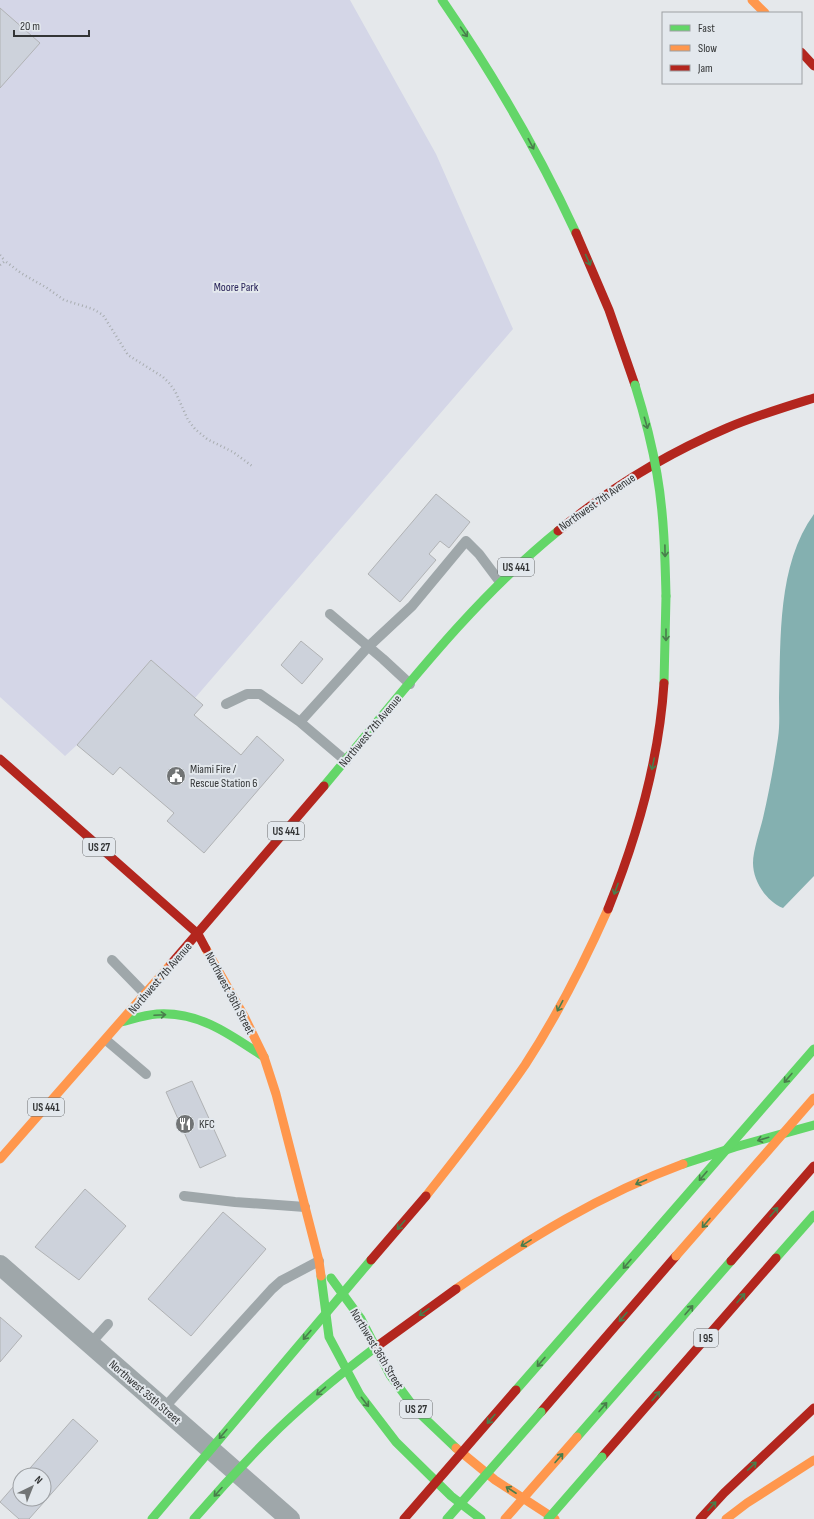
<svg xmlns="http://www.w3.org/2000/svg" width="814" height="1519" font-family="'Sofia Sans Condensed',sans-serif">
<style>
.green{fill:#d4d6e7}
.water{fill:#84b0b0}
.building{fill:#cdd2db;stroke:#b0b2b4}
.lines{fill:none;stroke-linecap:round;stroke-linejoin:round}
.path{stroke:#a8adb0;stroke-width:2.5;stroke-dasharray:1 3;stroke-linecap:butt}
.lane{stroke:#9fa7aa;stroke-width:10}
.street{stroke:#9fa7aa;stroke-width:20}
.fast{stroke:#63d668;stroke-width:9}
.slow{stroke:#ff974d;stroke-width:9}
.jam{stroke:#b3261e;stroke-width:9}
.fast-bridge{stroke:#63d668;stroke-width:9}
.slow-bridge{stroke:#ff974d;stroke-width:9}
.jam-bridge{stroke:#b3261e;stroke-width:9}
.oneway{stroke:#497d4c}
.labels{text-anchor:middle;stroke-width:4;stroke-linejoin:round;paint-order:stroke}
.shield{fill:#e3e8ed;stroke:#686b6d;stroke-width:1}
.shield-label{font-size:11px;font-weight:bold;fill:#333536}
.park-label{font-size:12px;fill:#292359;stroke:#e3e8ed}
.street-label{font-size:12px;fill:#333536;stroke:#e3e8ed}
.poi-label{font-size:12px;fill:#333536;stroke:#e3e8ed;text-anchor:start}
</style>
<rect width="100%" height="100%" fill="#e5e8eb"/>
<path class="green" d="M0,0h350l86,154 77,175 -318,369 -44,-38 -74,85 -12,11 -65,-59z"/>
<path class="water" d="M814,514v362l-31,32c-17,-7 -30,-27 -30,-45 0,-12 7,-33 10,-45 6,-26 11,-53 15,-80 2,-13 1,-27 1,-40 2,-60 -2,-133 35,-184z"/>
<path class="building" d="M0,8l40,35 -40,45z
M436,494l34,28 -21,26 -9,-7 -11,13 7,6 -36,42 -32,-28z
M301,641l22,18 -21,25 -21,-19z
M151,660l52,45 -9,10 47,40 16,-19 27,24 -80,93 -37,-32 7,-8 -54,-46 -7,8 -36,-30z
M192,1081l34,75 -26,12 -34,-76z
M85,1189l41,37 -47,54 -44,-33z
M223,1212l43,37 -75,87 -43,-37z
M0,1317l22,19 -22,26z
M73,1419l25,22 -69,78h-10l-19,-17 20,-23v20h24v-24h-20z"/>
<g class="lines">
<path class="path" d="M0,255l5,6
M0,265l5,-4 16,12 26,15 17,12 29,9 10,6 25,40 35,22 6,6 6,8 13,29 7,9 12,10 26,13 19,14"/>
<path class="lane" d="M330,614l53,45 27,25
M226,704l21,-10h13l40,28 46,39
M300,722l68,-75 44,-41 54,-65 13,13 21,28
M112,960l34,35
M106,1040l40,34
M184,1196l51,6 70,5
M90,1344l18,-20
M163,1409l109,-120 9,-8 38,-20"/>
<path class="street" d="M0,1265l290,254"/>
<path class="fast" d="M442,0c51,74 96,151 134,233
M664,683l2,-87
M324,786c74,-88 144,-182 234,-255
M121,1022c12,-3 24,-7 36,-8 42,-3 74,21 107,43
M683,1164l52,-17 79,-22
M776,1258l38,-43
M321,1276l8,61 31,58 36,47 55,54 30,23
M331,1278l30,41 29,56 26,35 40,38
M516,1390l136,-155
M577,1437l154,-176"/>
<path class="slow" d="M752,0l13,13
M206,949l38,67 20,41 12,37 43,167 2,15
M0,1159l171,-195
M426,1196c34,-43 68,-86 99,-131 32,-49 59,-102 83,-156
M456,1289c72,-50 145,-95 227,-125
M456,1448l39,32 60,39
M726,1519l21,-16 67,-43"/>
<path class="jam" d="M801,52l13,14
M576,233l33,77 26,75
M558,531c51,-42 108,-77 169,-103 28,-12 58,-21 87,-30
M0,759l198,175 8,15
M608,909c29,-72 51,-147 56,-226
M171,964l153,-178
M731,1261l83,-95
M541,1412l135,-156
M602,1457l174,-199
M700,1519l24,-26 90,-85"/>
<path class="fast-bridge" d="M635,385c9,29 17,59 22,89 7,40 8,81 9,122
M652,1235l162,-186
M152,1519l219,-259
M194,1519c24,-28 49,-55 75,-81 33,-33 70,-63 107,-91
M447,1519l94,-107
M548,1519l54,-62"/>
<path class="slow-bridge" d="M676,1256l138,-158
M505,1519l72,-82"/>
<path class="jam-bridge" d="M371,1260l55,-64
M376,1347l80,-58
M404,1519l112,-129"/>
</g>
<defs><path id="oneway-shaft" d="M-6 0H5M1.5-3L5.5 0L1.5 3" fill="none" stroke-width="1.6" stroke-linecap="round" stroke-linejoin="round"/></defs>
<g class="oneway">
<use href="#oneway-shaft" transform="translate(464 32) rotate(55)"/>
<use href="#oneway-shaft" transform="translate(531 144) rotate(62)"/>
<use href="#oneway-shaft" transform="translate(588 260) rotate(66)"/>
<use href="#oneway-shaft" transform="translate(646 423) rotate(74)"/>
<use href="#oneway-shaft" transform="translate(665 551) rotate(89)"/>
<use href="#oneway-shaft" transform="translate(666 635) rotate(90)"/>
<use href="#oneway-shaft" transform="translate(653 764) rotate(102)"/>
<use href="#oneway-shaft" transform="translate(616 889) rotate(110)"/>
<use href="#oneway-shaft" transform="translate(560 1006) rotate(118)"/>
<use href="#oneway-shaft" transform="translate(160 1015) rotate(-3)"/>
<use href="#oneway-shaft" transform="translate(788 1078) rotate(131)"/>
<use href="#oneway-shaft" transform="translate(763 1139) rotate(163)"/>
<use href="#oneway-shaft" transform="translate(703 1176) rotate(131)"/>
<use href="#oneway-shaft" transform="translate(641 1182) rotate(157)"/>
<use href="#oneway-shaft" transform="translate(774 1212) rotate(-49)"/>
<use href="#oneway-shaft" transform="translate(706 1223) rotate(131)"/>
<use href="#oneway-shaft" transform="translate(401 1225) rotate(130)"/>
<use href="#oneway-shaft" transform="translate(526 1243) rotate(149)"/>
<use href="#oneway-shaft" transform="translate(627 1264) rotate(131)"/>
<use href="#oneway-shaft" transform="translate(741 1298) rotate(-49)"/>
<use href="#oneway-shaft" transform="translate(689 1310) rotate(-49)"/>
<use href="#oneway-shaft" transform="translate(424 1312) rotate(145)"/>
<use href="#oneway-shaft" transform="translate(623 1317) rotate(131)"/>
<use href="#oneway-shaft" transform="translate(307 1335) rotate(130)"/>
<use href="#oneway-shaft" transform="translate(541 1362) rotate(131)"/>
<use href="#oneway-shaft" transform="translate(321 1391) rotate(139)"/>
<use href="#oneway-shaft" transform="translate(656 1396) rotate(-49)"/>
<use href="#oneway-shaft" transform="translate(365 1402) rotate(52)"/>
<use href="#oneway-shaft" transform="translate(603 1407) rotate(-49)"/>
<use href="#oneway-shaft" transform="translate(491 1419) rotate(131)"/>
<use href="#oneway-shaft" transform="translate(223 1434) rotate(130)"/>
<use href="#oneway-shaft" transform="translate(559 1458) rotate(-49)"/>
<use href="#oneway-shaft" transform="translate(752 1466) rotate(-43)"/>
<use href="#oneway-shaft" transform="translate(511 1490) rotate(-147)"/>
<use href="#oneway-shaft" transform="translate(218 1492) rotate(132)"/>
<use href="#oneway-shaft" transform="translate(712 1506) rotate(-48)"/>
</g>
<defs>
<g id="civic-disc" transform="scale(1)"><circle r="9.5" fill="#717475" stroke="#e3e8ed"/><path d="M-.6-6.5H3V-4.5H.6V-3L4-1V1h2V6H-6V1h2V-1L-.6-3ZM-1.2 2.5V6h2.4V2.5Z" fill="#fff"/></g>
<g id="restaurant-disc" transform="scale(1)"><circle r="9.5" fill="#717475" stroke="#e3e8ed"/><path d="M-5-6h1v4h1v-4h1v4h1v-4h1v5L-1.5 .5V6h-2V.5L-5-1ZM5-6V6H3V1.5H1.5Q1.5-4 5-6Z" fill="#fff"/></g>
</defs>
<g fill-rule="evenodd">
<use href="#civic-disc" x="176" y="776"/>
<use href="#restaurant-disc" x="185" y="1124"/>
</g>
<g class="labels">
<g class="shield">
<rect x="498" y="558" width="36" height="18" rx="3"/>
<rect x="268" y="822" width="36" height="18" rx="3"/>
<rect x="83" y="838" width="32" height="18" rx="3"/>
<rect x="28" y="1098" width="36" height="18" rx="3"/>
<rect x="694" y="1329" width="24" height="18" rx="3"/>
<rect x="400" y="1400" width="32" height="18" rx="3"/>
</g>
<g class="shield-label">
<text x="516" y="571">US 441</text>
<text x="286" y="835">US 441</text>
<text x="99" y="851">US 27</text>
<text x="46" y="1111">US 441</text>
<text x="706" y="1342">I 95</text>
<text x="416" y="1413">US 27</text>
</g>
<g class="park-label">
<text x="236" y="291">Moore Park</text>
</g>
<g class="street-label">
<text transform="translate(597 502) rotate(-35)" y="4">Northwest 7th Avenue</text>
<text transform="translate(370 731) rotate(-50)" y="4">Northwest 7th Avenue</text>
<text transform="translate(160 978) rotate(-49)" y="4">Northwest 7th Avenue</text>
<text transform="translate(230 993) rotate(62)" y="4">Northwest 36th Street</text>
<text transform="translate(377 1349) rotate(59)" y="4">Northwest 36th Street</text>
<text transform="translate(145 1392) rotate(41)" y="4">Northwest 35th Street</text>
</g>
<g class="poi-label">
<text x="190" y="773">Miami Fire /<tspan x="190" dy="14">Rescue Station 6</tspan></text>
<text x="199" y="1128">KFC</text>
</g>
</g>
<rect x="662" y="12" width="140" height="72" fill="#e3e8ed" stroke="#9da0a4"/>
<rect x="670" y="25" width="20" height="6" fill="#63d668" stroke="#9da0a4"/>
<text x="698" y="32" font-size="12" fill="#333536">Fast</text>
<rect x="670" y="45" width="20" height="6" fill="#ff974d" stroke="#9da0a4"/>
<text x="698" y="52" font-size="12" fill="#333536">Slow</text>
<rect x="670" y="65" width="20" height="6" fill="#b3261e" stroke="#9da0a4"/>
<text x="698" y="72" font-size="12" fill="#333536">Jam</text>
<g transform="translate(32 1487) rotate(43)"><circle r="19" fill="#e3e8ed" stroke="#9da0a4"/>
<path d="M0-3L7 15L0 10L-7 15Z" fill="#717475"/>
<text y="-6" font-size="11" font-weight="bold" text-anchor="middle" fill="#333536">N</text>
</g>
<path d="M14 30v6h75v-6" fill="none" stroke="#333536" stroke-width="2"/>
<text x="20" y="30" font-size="12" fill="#333536" stroke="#e3e8ed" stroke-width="3" paint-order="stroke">20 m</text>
</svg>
